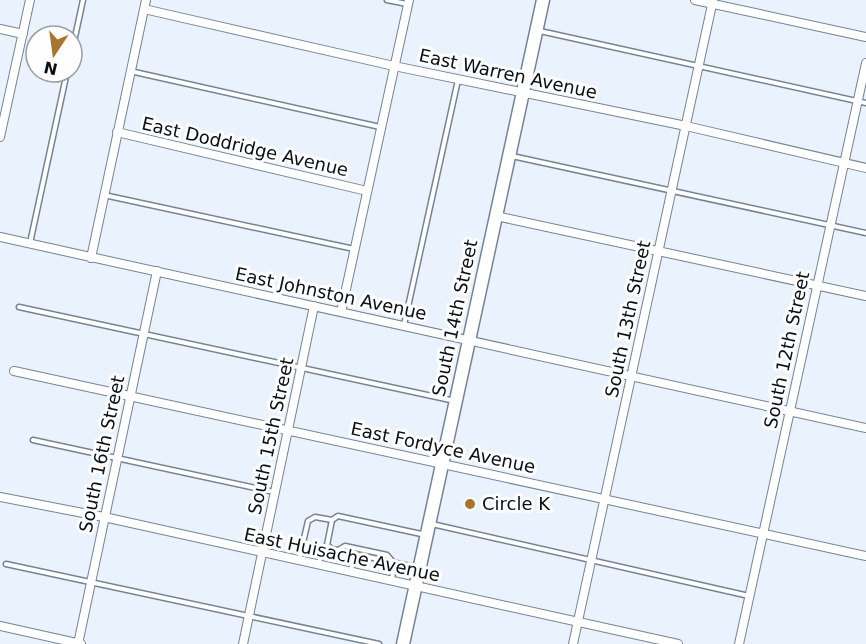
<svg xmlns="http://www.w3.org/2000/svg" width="866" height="644" font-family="'DejaVu Sans',sans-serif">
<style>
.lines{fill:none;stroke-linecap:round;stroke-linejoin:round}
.lane-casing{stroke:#768394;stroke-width:7}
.street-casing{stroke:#768394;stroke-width:10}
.primary-casing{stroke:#768394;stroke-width:15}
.lane{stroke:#fff;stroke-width:4}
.street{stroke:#fff;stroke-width:8}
.primary{stroke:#fff;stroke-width:12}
.poi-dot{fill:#a7752c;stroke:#fefefe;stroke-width:2}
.labels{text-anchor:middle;stroke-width:6;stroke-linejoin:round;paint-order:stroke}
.street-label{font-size:18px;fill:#0a0f15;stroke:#fefefe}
.poi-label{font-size:18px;fill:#0a0f15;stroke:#fefefe;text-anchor:start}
</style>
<rect width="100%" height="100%" fill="#e9f2fd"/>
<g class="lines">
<g class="lane-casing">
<path id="lane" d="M387,0l20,4
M540,31l326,72
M72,51l11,-51
M130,71l250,56
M512,156l354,77
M104,195l250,54
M30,243l37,-171
M19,307l436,94
M404,325l54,-245
M33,440l241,52
M432,524l317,72
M338,550l7,-4 42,9 6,7
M299,560l9,-39 7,-4 17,3
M6,564l373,80
M319,564l3,-15 5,-4
M419,568l-87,-19 -5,-4 5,-25 6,-4 88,19
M351,571l3,-17
M392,579l3,-16"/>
</g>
<g class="street-casing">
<path id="street" d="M695,0l171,37
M144,9l250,57 292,60 180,42
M0,29l23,5
M117,132l250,59
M0,137l30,-137
M496,216l370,80
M0,237l866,191
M91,258l55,-258
M341,312l68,-312
M14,371l852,185
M0,497l104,20 574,127
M0,626l81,18
M78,644l79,-373
M243,644l71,-338
M573,644l140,-644
M739,644c42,-194 83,-388 127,-581"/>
</g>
<g class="primary-casing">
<path id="primary" d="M403,644l140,-644"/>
</g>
<use href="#lane" class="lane"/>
<use href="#street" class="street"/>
<use href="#primary" class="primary"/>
</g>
<circle class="poi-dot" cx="470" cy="504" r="6"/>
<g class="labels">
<g class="street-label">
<text transform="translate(508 74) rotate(12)" y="6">East Warren Avenue</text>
<text transform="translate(245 147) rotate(13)" y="6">East Doddridge Avenue</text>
<text transform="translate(331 294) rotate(12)" y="6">East Johnston Avenue</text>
<text transform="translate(455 318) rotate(-78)" y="6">South 14th Street</text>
<text transform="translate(628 319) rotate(-78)" y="6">South 13th Street</text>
<text transform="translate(787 350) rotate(-78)" y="6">South 12th Street</text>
<text transform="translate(271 436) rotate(-78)" y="6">South 15th Street</text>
<text transform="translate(443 448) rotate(12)" y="6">East Fordyce Avenue</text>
<text transform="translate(102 454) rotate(-78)" y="6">South 16th Street</text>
<text transform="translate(342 555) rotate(12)" y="6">East Huisache Avenue</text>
</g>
<g class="poi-label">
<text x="482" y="510">Circle K</text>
</g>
</g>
<g transform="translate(54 54) rotate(193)"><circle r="28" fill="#fefefe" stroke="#9c9ea1" stroke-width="1.5"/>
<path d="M0-4.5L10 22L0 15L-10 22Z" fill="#a7752c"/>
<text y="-9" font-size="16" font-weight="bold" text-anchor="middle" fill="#0a0f15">N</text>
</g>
</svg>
